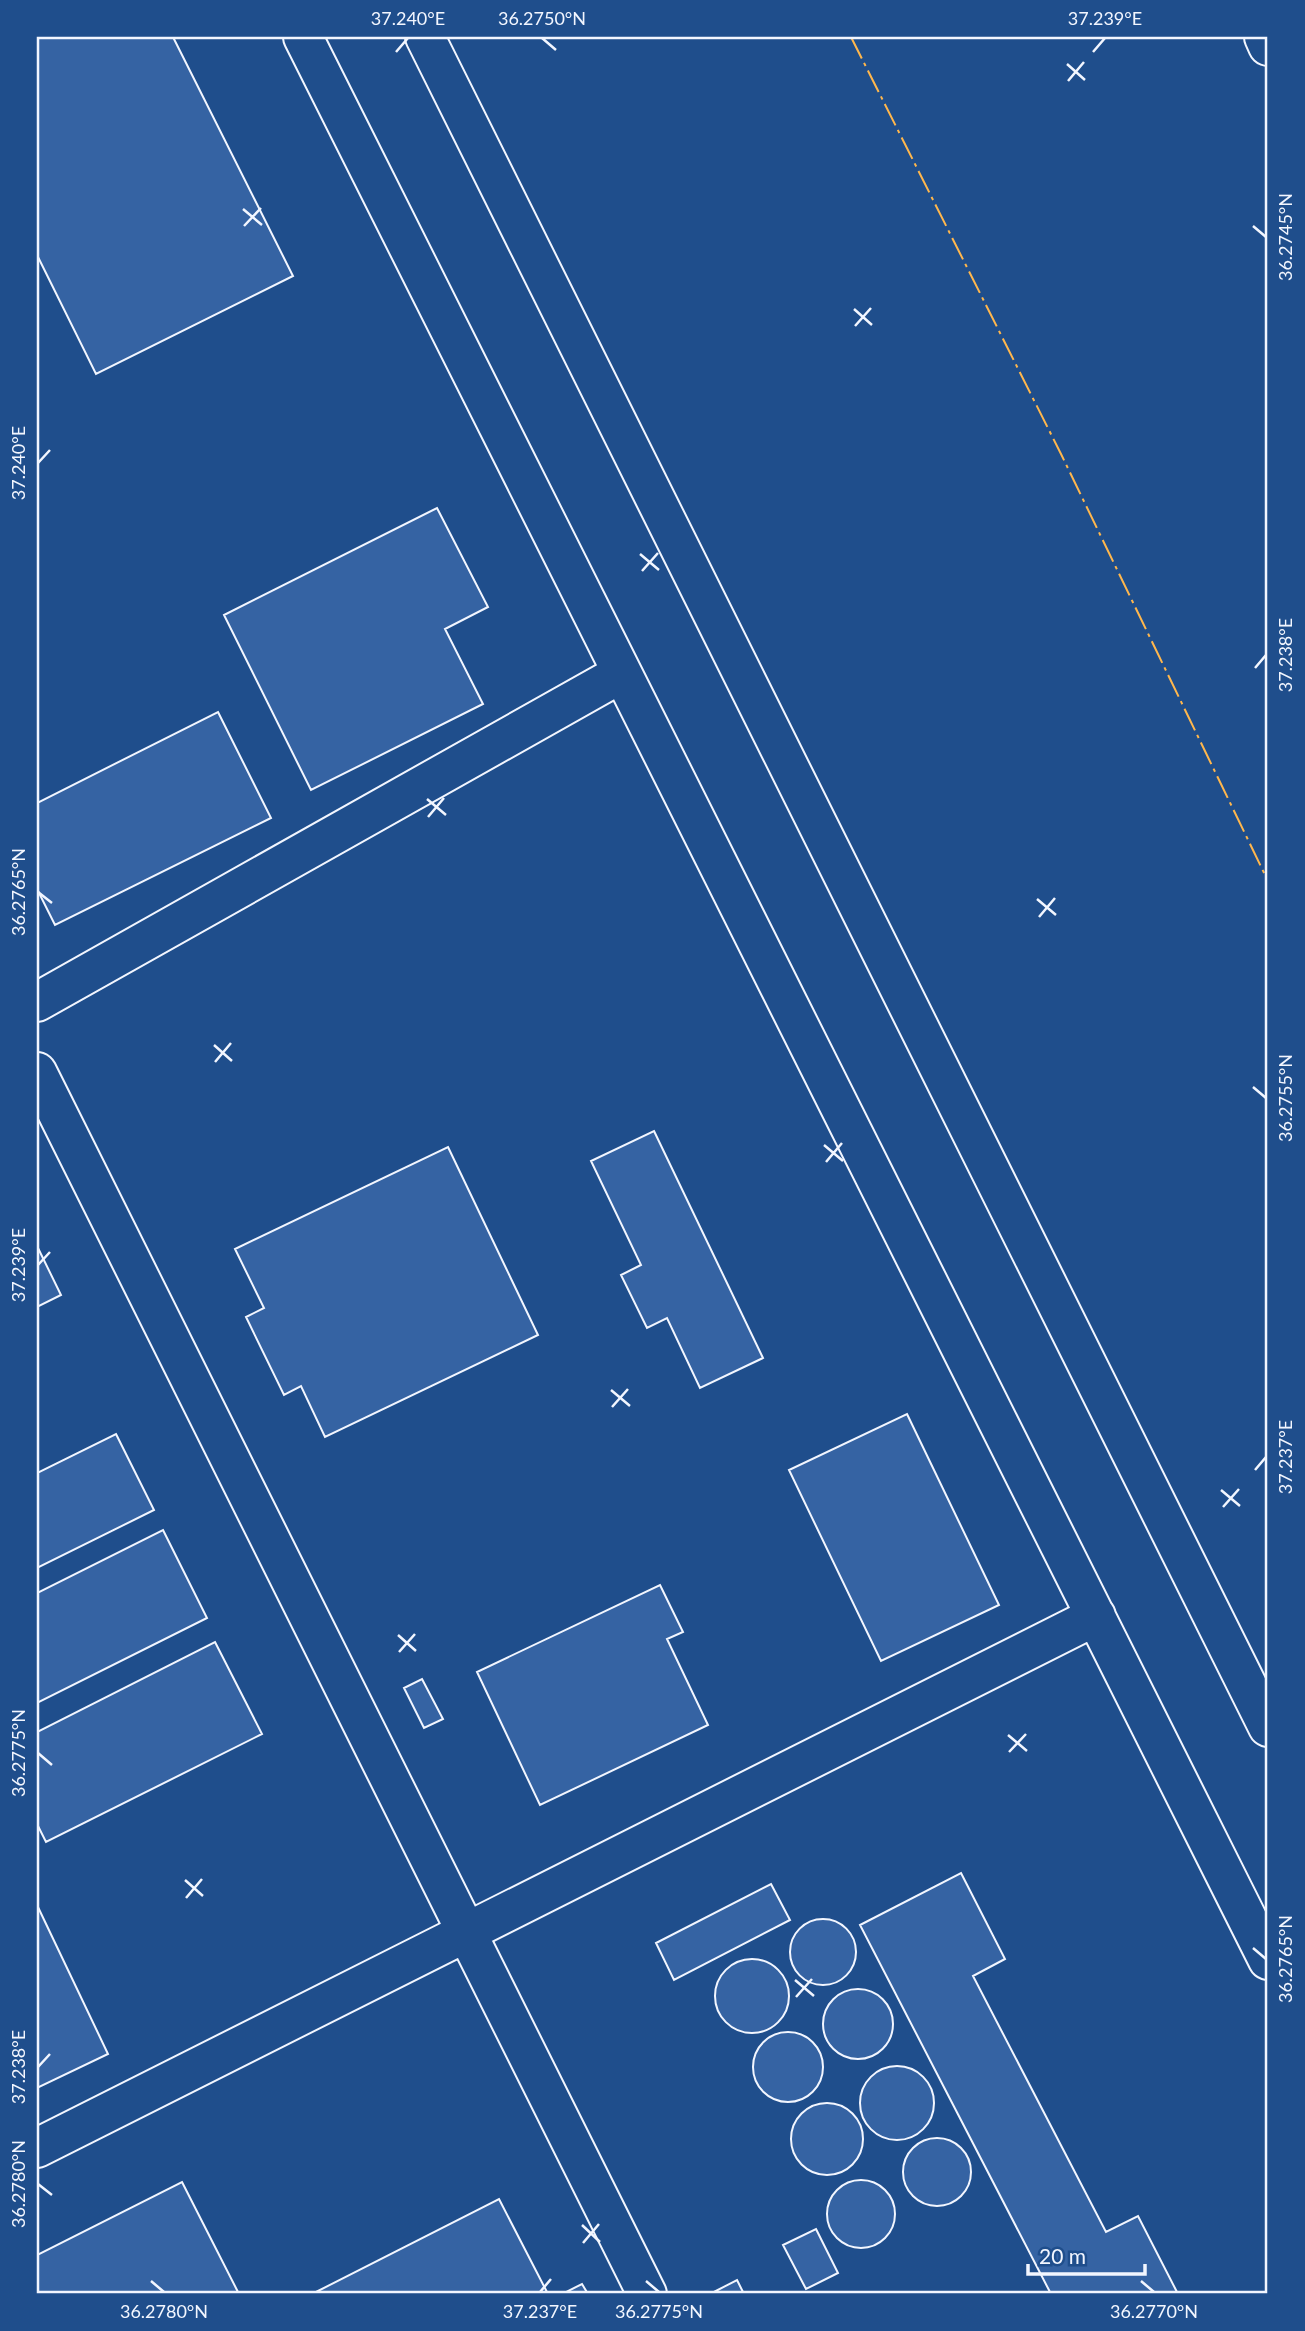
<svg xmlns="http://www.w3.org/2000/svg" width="1305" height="2331" font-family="Lato,sans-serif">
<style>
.building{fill:#3563a3;stroke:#f2f6ff;stroke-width:2}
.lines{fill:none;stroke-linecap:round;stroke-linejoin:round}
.minor-casing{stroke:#f2f6ff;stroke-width:42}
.major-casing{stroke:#f2f6ff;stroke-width:42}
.minor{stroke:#1f4e8c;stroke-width:38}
.major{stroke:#1f4e8c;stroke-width:38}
.power{stroke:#ffb74d;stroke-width:2;stroke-dasharray:24 5 3.5 5;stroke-linecap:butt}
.ticks{fill:none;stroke:#f2f6ff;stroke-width:2.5}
.neatline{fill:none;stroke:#f2f6ff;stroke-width:2.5}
.ticks-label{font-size:18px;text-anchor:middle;fill:#f2f6ff}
</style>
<rect width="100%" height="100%" fill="#1f4e8c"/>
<path class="building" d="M37,37h136l120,239 -197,98 -59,-119z
M437,508l51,99 -43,22 38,75 -172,86 -87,-175z
M218,712l53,106 -216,107 -18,-36v-86z
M654,1131l109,227 -63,30 -33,-70 -20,10 -26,-53 20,-10 -50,-104z
M448,1147l90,188 -213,102 -24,-51 -17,9 -38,-78 18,-9 -29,-59z
M37,1246l24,49 -24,12z
M907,1414l92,191 -118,56 -92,-191z
M116,1434l38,76 -117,58v-95z
M163,1530l44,88 -170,85v-110z
M660,1585l23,47 -16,7 41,86 -168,80 -63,-133z
M215,1642l47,92 -216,108 -9,-18v-92z
M422,1679l21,40 -19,9 -20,-40z
M961,1873l44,86 -32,17 133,256 32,-16 40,78h-127l-191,-369z
M771,1884l19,36 -116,60 -18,-37z
M37,1905l71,149 -71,34z
M790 1952a33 33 0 1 1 66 0a33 33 0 1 1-66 0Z
M715 1996a37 37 0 1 1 74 0a37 37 0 1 1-74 0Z
M823 2024a35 35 0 1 1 70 0a35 35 0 1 1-70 0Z
M753 2067a35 35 0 1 1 70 0a35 35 0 1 1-70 0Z
M860 2103a37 37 0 1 1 74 0a37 37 0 1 1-74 0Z
M791 2139a36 36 0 1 1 72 0a36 36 0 1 1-72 0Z
M903 2172a34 34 0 1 1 68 0a34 34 0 1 1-68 0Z
M827 2214a34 34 0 1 1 68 0a34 34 0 1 1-68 0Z
M182,2182l57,112h-202v-39z
M499,2199l49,95h-236z
M816,2229l22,44 -32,16 -23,-44z
M737,2280l7,14h-34z
M582,2284l6,10h-24v-1z"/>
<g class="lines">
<g class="minor-casing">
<path id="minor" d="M303,37l965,1923
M425,37l843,1690
M37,1002l585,-329
M37,1072l610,1222
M37,2148l1059,-532"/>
</g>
<g class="major-casing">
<path id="major" d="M1264,37l4,9"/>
</g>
<use href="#minor" class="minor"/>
<use href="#major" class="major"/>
<path class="power" d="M851,37l210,417 207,427"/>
</g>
<path class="ticks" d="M542,38l14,12M396,52l12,-14M1093,52l12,-14M1067,64l18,16M1068,81l16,-19M243,209l19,16M244,226l17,-18M1253,226l13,11M854,309l18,16M855,326l16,-18M38,463l12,-13M640,554l19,16M642,571l16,-18M1255,668l11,-13M427,799l19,16M428,817l16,-19M38,892l14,11M1037,899l19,16M1039,917l16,-19M214,1045l18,16M215,1062l16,-19M1253,1087l13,11M824,1145l19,16M826,1162l16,-19M38,1265l12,-13M611,1390l19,16M612,1407l16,-18M1255,1470l11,-13M1221,1490l19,16M1223,1507l16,-18M398,1635l18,16M399,1652l16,-18M1008,1735l19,16M1009,1752l17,-18M38,1753l14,12M185,1880l18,16M186,1898l16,-19M1253,1948l13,11M795,1980l19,16M796,1997l16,-18M38,2067l12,-13M38,2184l14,11M582,2225l18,17M583,2243l16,-19M151,2281l13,11M646,2281l13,11M1141,2281l13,11M540,2292l11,-13"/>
<rect width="1305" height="2331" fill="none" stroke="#1f4e8c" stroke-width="77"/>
<path d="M1028 2264v10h117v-10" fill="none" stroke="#f2f6ff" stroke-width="3.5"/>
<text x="1039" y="2264" font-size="21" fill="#f2f6ff" stroke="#1f4e8c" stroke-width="5" paint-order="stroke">20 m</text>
<rect x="38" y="38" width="1228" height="2254" class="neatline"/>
<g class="ticks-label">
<text x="408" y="25">37.240°E</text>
<text x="542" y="25">36.2750°N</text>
<text x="1105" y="25">37.239°E</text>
<text transform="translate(1286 237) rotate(-90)" y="6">36.2745°N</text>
<text transform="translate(19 463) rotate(-90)" y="6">37.240°E</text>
<text transform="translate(1286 655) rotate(-90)" y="6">37.238°E</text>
<text transform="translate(19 892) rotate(-90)" y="6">36.2765°N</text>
<text transform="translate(1286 1098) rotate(-90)" y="6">36.2755°N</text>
<text transform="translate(19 1265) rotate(-90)" y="6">37.239°E</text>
<text transform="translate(1286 1457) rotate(-90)" y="6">37.237°E</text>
<text transform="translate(19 1753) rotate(-90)" y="6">36.2775°N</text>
<text transform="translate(1286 1959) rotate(-90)" y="6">36.2765°N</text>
<text transform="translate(19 2067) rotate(-90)" y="6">37.238°E</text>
<text transform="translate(19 2184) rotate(-90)" y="6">36.2780°N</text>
<text x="164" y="2318">36.2780°N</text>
<text x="540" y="2318">37.237°E</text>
<text x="659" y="2318">36.2775°N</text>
<text x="1154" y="2318">36.2770°N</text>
</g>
</svg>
